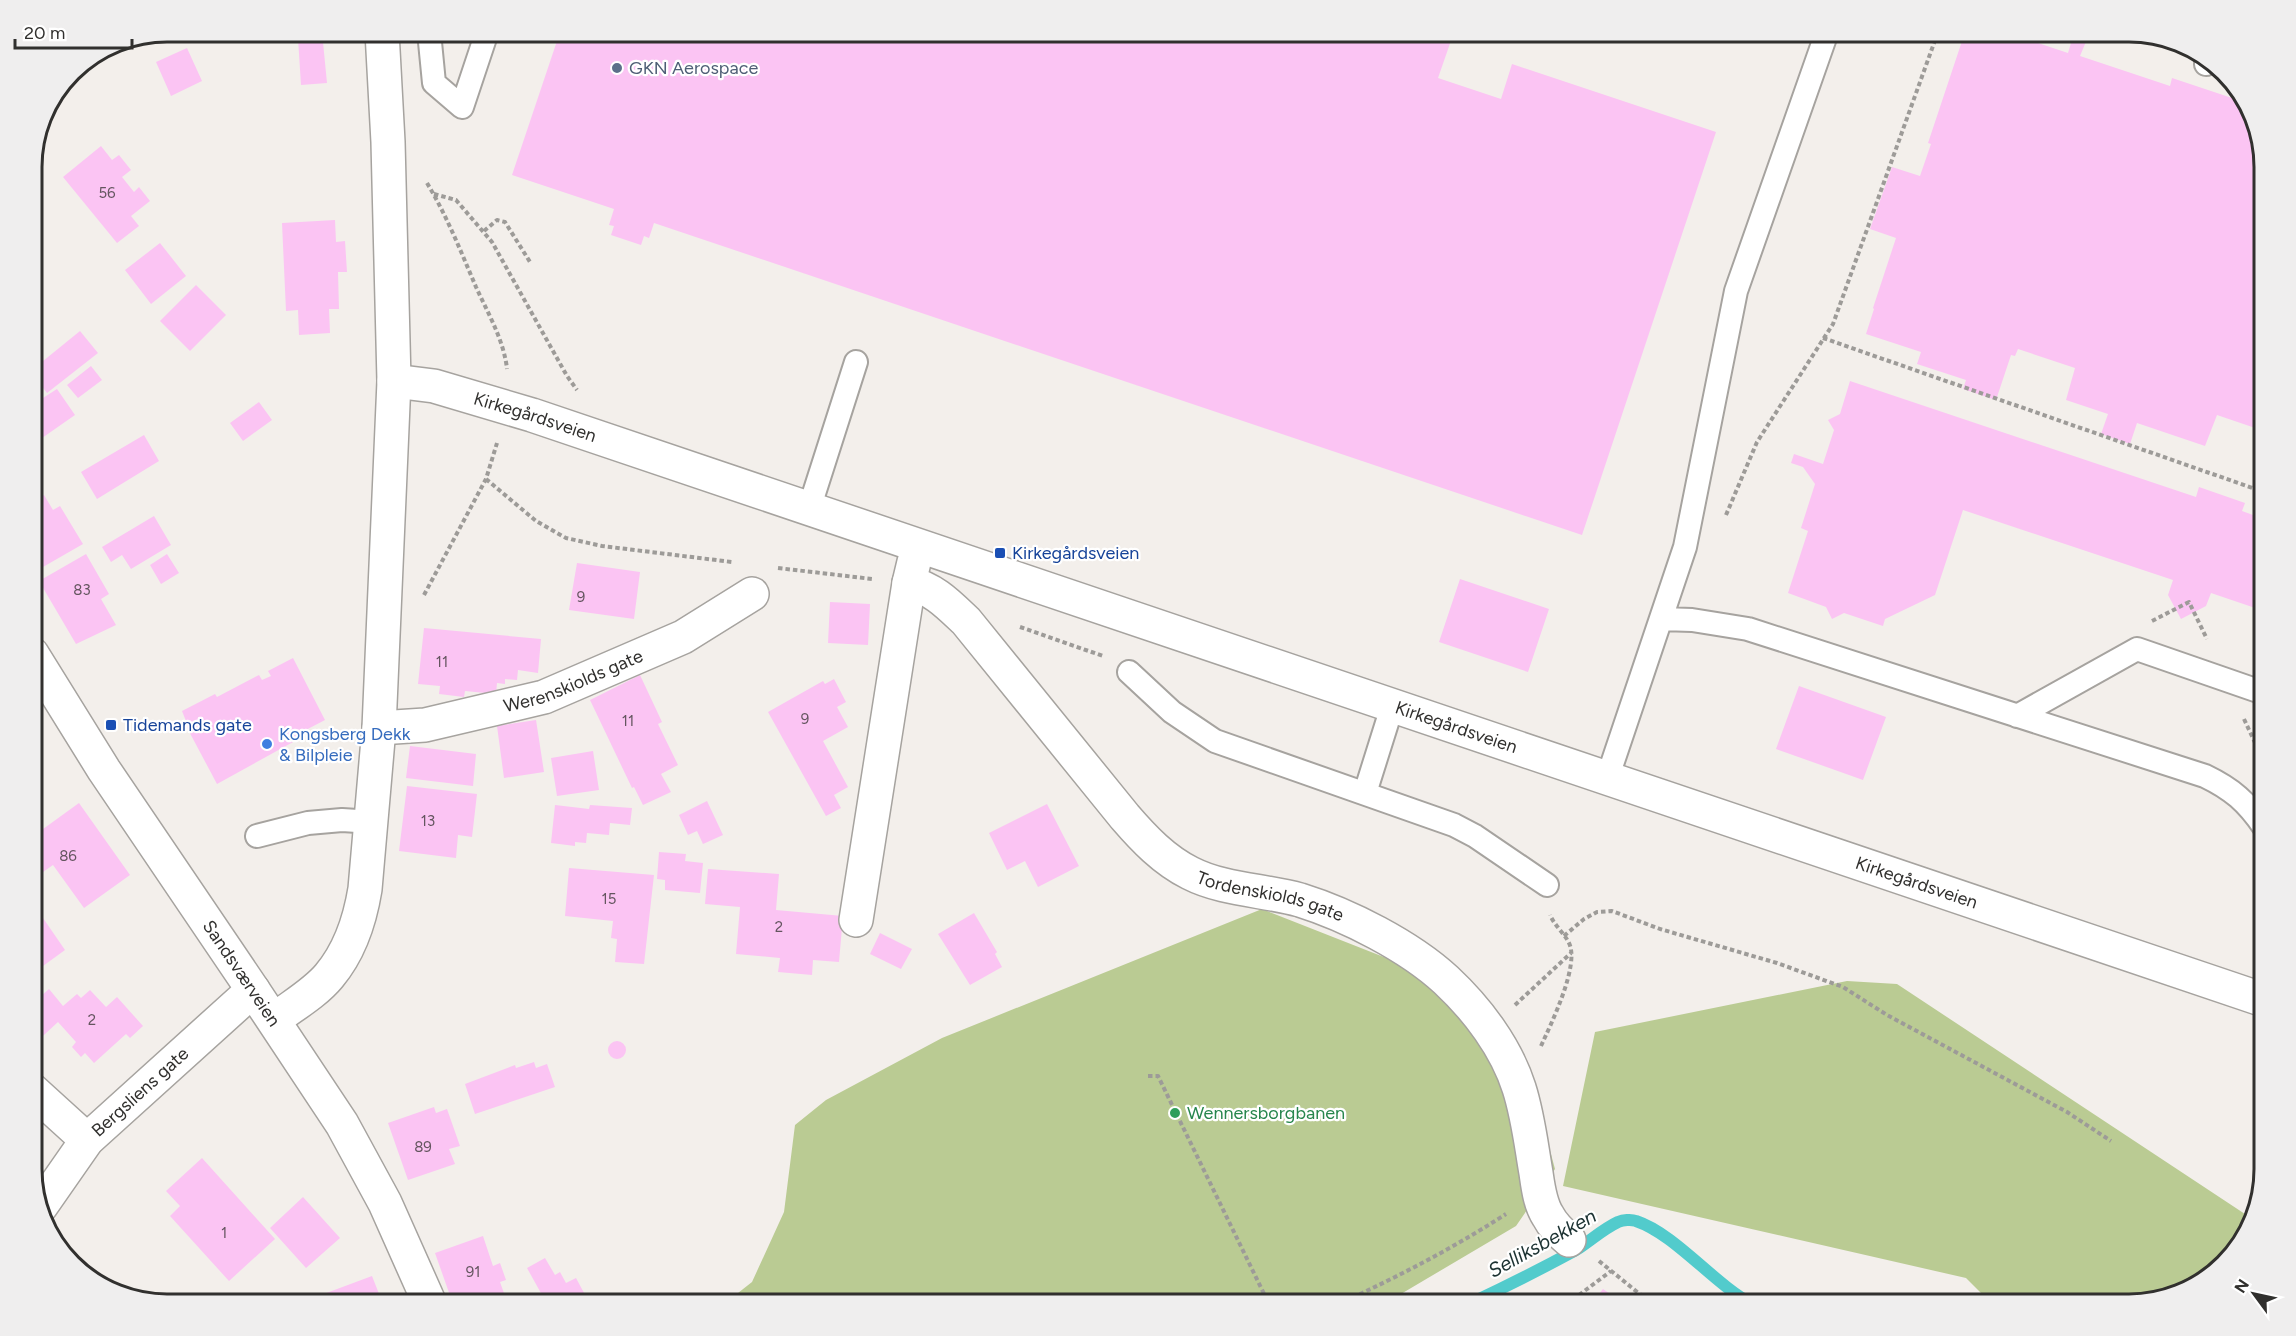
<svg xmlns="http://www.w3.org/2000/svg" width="2296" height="1336" font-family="Figtree,sans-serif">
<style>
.green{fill:#bacb93}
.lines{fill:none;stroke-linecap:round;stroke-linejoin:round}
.stream{stroke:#52cbcc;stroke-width:12}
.building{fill:#fbc4f3}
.service-casing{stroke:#a6a39f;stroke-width:26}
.minor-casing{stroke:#a6a39f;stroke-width:36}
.tertiary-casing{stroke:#a6a39f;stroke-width:36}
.path{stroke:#9d9b98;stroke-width:4;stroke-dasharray:4.5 3;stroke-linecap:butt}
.service{stroke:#fff;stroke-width:22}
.minor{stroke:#fff;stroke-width:33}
.tertiary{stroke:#fff;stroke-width:33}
.service-dot{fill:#5c6f8a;stroke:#fff;stroke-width:2}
.transit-dot{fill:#1a4fb4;stroke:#fff;stroke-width:2}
.shop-dot{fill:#3f7fe0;stroke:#fff;stroke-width:2}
.leisure-dot{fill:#2e9e5b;stroke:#fff;stroke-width:2}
.labels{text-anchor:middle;stroke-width:4.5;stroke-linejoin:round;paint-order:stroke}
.number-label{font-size:15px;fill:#64555f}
.service-label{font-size:18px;fill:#4e5e75;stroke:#fff;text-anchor:start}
.street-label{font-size:18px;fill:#31302e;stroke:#fff}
.transit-label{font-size:18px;fill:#164399;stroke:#fff;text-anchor:start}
.shop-label{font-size:18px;fill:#366cbe;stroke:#fff;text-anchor:start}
.leisure-label{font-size:18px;fill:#27864d;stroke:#fff;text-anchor:start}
.water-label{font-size:20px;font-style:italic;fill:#1b3131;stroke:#fff}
.rim{fill:none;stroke:#31302e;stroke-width:3}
</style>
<rect width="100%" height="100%" fill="#f3efeb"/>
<path class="green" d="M1262,909l221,87 49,88 23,85 -39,57 -132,78h-660l28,-22 32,-70 11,-87 31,-25 116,-62z
M1847,981l50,3 354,234 -5,19 -49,49 -68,18h-137l-26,-26 -403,-92 32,-154z"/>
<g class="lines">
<path class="stream" d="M1469,1304c36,-17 72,-35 107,-54 14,-9 27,-21 42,-28 5,-2 13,-3 18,-1 39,13 78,63 116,83"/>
</g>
<path class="building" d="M263,32h59l5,51 -26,2 -3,-47 -34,3z
M560,32h894l-16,46 63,21 11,-35 204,68 -134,403 -928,-312 -5,15 -5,-2 -3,9 -30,-10 3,-9 -5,-1 5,-16 -102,-34z
M1965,32h40l63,21 3,-10 -3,-1 4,-10h18l-10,24 90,30 2,-8 75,25 17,56v272l-47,-16 -12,31 -68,-23 -7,21 -29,-10 7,-20 -42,-14 9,-32 -57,-19 -3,7 -4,-1 -15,45 -33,-11 3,-9 -49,-16 4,-12 -55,-18 8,-25 -1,-1 23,-70 -26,-9 22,-62 28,9 11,-32 -3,-1z
M187,48l15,33 -31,15 -15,-34z
M101,146l11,14 7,-5 12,15 -9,7 12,15 5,-5 11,14 -19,15 8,10 -22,17 -54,-66z
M335,220l1,22 9,-1 2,31h-9l1,37h-10l1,24 -31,2 -1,-25 -12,1 -4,-88z
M160,243l26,33 -35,28 -26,-34z
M196,285l30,30 -36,36 -30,-30z
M80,331l18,22 -51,40 -15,-19v-4z
M91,366l11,14 -24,18 -11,-13z
M1850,381l346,116 3,-10 46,16 -3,8 22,8v92l-53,-18 -5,13 -25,13 -13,-24 5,-15 -210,-70 -28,85 -50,24 -2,7 -39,-13 -12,6 -6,-12 -38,-14 20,-62 -7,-3 14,-44 -12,-17 -12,-4 3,-9 29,10 11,-34 -6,-10 12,-6z
M57,389l18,26 -43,30v-40z
M259,402l13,18 -29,21 -13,-18z
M144,435l15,26 -62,38 -16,-27z
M32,471l10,17 -10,6z
M44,495l9,15 7,-4 23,38 -47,27 -4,-7v-62z
M154,516l17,29 -40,24 -9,-14 -11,7 -9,-15z
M86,554l23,40 -8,5 15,26 -40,19 -37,-63z
M167,554l12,19 -18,11 -11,-19z
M577,563l63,9 -6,47 -65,-9z
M1460,579l89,30 -21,63 -89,-30z
M830,602l40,2 -2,41 -40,-2z
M424,628l117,11 -3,34 -20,-3 -1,10 -12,-1v5l-8,-1 -1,11 -31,-3 -1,6 -25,-3 1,-8 -22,-2z
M293,658l32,62 -23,12 2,4 -87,48 -33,-62 2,-1 -4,-10 33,-17 2,3 42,-22 3,5 9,-4 -3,-5z
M640,675l22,47 -4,2 20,41 -17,9 10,18 -28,13 -9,-18 -2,1 -42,-88z
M834,679l12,23 -9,5 11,20 -25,14 25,46 -14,8 7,13 -15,8 -58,-104 55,-31 2,3z
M1799,686l87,31 -23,63 -87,-31z
M536,720l8,52 -40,6 -7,-52z
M32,738l11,19 -11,7z
M410,746l66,8 -3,32 -67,-8z
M593,751l6,39 -42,6 -6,-38z
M407,786l70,8 -5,43 -14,-2 -2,23 -57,-7z
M707,801l16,34 -20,9 -6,-13 -9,4 -9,-20z
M79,803l51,72 -46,33 -31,-43 -10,7 -2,-4 -9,7v-38z
M1047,804l32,62 -41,21 -13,-26 -18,9 -18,-37z
M555,805l34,4 1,-4 42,3 -2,17 -20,-2 -1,12 -22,-2 -1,10 -11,-1v4l-24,-3z
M659,852l27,2 -1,7 18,2 -3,30 -35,-3v-10l-8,-1z
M569,868l85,7 -10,89 -29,-2 2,-23 -6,-1 2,-17 -48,-5z
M708,869l71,5 -3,36 67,6 -4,46 -26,-2 -1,15 -34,-3 2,-14 -44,-4 4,-47 -35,-3z
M32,902l33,48 -33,24z
M974,913l23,39 -2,2 7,13 -32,18 -32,-51z
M880,933l32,16 -11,20 -31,-15z
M49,989l14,17 14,-12 4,4 9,-8 16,17 11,-10 26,29 -13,12 -4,-4 -32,29 -9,-10 -4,4 -9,-10 4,-5 -18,-20 -26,24v-42z
M608 1050a9 9 0 1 1 18 0a9 9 0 1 1-18 0Z
M534,1062l2,6 11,-4 8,23 -80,27 -10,-30 50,-19 1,3z
M434,1107l2,6 11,-4 13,37 -11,3 6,15 -47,16 -20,-57z
M202,1158l73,81 -46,42 -59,-65 10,-10 -14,-15z
M303,1197l37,41 -34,30 -36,-40z
M483,1236l10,30 7,-3 6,17 -6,2 5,14 -23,8h-29l-18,-51z
M545,1258l10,17 5,-3 6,11 10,-5 14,26h-43l-20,-36z
M372,1276l11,28h-58l-4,-9z
M1603,1289l22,15h-34z"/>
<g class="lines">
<g class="service-casing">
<path id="service" d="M429,32l5,51 28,24 25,-75
M2206,64l1,-4
M809,509l47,-147
M1661,619l31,1 56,9 457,147c27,13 42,26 59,51
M1129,672l43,40 43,29 239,84 21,11 72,49
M2017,716l120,-67 127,44
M1607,779l78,-232 51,-256 91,-259
M1365,793l27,-86
M257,836l51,-13 34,-3 31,2"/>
</g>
<g class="minor-casing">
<g id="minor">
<path id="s1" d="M909,583c25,6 39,21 57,38l159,196c19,22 39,43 65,56 33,17 74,17 110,27 48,15 109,46 146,80 31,29 60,67 73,108 9,28 12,56 17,85 2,14 4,31 12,43 5,10 13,17 21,24"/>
<path id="s2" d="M379,728l46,-3 119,-28 139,-60 69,-43"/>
<path d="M856,920l53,-337 5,-21"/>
<path d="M32,1090l55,50"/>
<path id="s3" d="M41,1206l46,-66 166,-150"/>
</g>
</g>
<g class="tertiary-casing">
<g id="tertiary">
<path id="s4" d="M394,381l40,5 98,29 1732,585"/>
<path id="s5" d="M32,654l72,116 149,220 89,134 43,79 45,101"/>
<path d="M274,1020c18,-14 41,-27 55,-44 21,-25 31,-56 36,-87l14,-161 15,-347 -6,-239 -6,-110"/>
</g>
</g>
<path class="path" d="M427,183c20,33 34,69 49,104 12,26 28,54 31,82
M434,194l22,6 36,42 75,134 10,14
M484,231l13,-11 8,2 25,40
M1823,338l441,154
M486,479l50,42 30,17 36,8 130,16
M1726,515l31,-73 76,-118 105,-292
M778,568l94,11
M424,595l62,-116 11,-36
M2152,621l37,-19 18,37
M1020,627l83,29
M2244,719l20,43
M1564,936l20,-17 13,-7 15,-1 48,18 117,34 66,24 44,28 180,97 44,29
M1515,1005l56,-52
M1541,1046c10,-22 39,-81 28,-103 -5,-10 -14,-17 -19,-28
M1148,1076h10l111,228
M1599,1261l53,43
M1339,1304c60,-28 111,-54 167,-90
M1567,1304l44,-33"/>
<use href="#service" class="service"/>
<use href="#minor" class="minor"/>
<use href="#tertiary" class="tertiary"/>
</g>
<circle class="service-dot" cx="617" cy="68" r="6"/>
<g class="transit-dot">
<rect x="994" y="547" width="12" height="12" rx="3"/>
<rect x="105" y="719" width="12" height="12" rx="3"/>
</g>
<circle class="shop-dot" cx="267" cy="744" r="6"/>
<circle class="leisure-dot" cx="1175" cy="1113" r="6"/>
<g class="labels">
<g class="number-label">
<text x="107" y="198">56</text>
<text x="82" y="595">83</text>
<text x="581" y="602">9</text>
<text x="442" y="667">11</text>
<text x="805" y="724">9</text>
<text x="628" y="726">11</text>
<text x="428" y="826">13</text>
<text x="68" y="861">86</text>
<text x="609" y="904">15</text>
<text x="779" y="932">2</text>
<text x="92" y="1025">2</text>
<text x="423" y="1152">89</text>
<text x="224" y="1238">1</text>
<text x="473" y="1277">91</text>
</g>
<g class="service-label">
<text x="629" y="74">GKN Aerospace</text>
</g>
<g class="street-label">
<text dy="6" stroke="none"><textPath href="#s4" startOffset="146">Kirkegårdsveien</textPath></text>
<text dy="6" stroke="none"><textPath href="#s2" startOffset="201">Werenskiolds gate</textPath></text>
<text dy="6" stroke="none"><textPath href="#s4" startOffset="1118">Kirkegårdsveien</textPath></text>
<text dy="6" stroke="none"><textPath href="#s4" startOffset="1604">Kirkegårdsveien</textPath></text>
<text dy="6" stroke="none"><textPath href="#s1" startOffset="492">Tordenskiolds gate</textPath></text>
<text dy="6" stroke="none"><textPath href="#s5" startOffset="382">Sandsværveien</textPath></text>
<text dy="6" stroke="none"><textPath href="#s3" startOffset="152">Bergsliens gate</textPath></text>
</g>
<g class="transit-label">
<text x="1012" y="559">Kirkegårdsveien</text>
<text x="123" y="731">Tidemands gate</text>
</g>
<g class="shop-label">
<text x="279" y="740">Kongsberg Dekk<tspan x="279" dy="21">&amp; Bilpleie</tspan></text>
</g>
<g class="leisure-label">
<text x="1187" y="1119">Wennersborgbanen</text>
</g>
<g class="water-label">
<text transform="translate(1542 1243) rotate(-29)" y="7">Selliksbekken</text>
</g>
</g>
<path d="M0 0H2296V1336H0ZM167 42H2129A125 125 0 0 1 2254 167V1169A125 125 0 0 1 2129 1294H167A125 125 0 0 1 42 1169V167A125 125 0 0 1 167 42Z" fill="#efeeee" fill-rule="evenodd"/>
<path class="rim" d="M167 42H2129A125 125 0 0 1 2254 167V1169A125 125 0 0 1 2129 1294H167A125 125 0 0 1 42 1169V167A125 125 0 0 1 167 42Z"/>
<g transform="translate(2254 1294) rotate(303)" stroke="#ffffff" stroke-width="4.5" paint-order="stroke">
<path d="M0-4.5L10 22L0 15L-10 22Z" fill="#31302e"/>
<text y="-9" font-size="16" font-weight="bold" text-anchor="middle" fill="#31302e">N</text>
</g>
<path d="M15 39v9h117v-9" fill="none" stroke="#31302e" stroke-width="3"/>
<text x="24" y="39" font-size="18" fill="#31302e" stroke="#ffffff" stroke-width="4.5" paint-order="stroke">20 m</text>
</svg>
